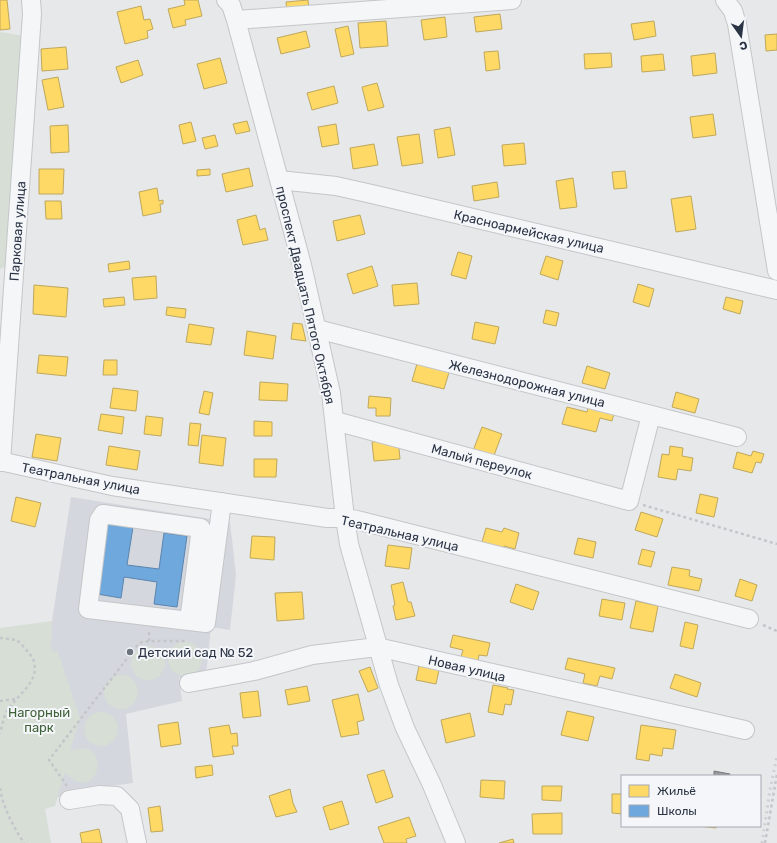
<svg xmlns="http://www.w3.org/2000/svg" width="777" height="843" font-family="Rubik,sans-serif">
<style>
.built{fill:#d4d7dd}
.green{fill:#d6ded6}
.homes{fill:#ffd966;stroke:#bfa85c}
.schools{fill:#6fa8dc;stroke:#5b85af}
.industry{fill:#999;stroke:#787b80}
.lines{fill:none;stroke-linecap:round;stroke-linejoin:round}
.minor-casing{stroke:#c4c6c8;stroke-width:20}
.path{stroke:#c5c6ca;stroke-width:2.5;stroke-dasharray:3 3;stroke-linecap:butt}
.minor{stroke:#f5f6f7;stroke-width:18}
.rail{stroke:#cecfd2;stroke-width:3;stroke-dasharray:2 4;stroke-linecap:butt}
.poi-dot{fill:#6c737f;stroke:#f4f6f9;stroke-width:1.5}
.labels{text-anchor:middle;stroke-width:4;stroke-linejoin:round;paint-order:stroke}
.street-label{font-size:13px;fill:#2b3445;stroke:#f4f6f9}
.poi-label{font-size:13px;fill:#2b3445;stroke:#f4f6f9;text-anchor:start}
.park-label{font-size:13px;fill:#3f6138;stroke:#f4f6f9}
</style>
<rect width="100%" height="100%" fill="#e6e8ea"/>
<path class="built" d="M71,497l159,25 6,53 -6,55 -19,-3 -5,48 -27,3 3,23 -56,13 7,69 -53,7 -25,8 -9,-37 6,-140z"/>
<path class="green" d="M0,32l25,4 -14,227 -11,6z
M52,621l-1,30 7,1 22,66 -10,33c46,-17 28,59 -5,21l-10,34 -10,3 6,34h-51v-215z
M168 659a17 17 0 1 1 34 0a17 17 0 1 1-34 0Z
M131 663a17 17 0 1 1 34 0a17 17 0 1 1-34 0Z
M104 692a17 17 0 1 1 34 0a17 17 0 1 1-34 0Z
M84 729a17 17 0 1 1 34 0a17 17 0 1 1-34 0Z"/>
<path class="homes" d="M0,0h7l3,29 -10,1z
M184,0h14l4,16 -17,4 1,5 -13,3 -5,-19 17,-4z
M308,0l1,9 -22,2 -1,-9z
M141,6l3,14 6,-1 3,10 -6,2 1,7 -23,6 -8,-32z
M500,14l2,15 -26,3 -2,-15z
M445,17l2,20 -23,3 -3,-20z
M386,21l2,25 -28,2 -2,-25z
M654,21l2,15 -22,4 -3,-16z
M348,26l6,28 -13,3 -6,-28z
M306,31l4,16 -29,7 -4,-16z
M777,34v16l-11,1 -1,-16z
M66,47l2,22 -26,2 -1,-22z
M498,51l2,18 -14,2 -2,-19z
M611,53l1,14 -27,2 -1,-15z
M715,53l2,20 -24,3 -2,-20z
M663,54l2,16 -23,2 -1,-16z
M220,58l7,25 -23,6 -7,-25z
M138,60l5,15 -22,8 -5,-16z
M58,77l6,30 -16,3 -6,-30z
M377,83l7,24 -16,4 -6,-24z
M334,86l4,17 -26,7 -5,-17z
M713,114l3,21 -23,3 -3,-21z
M247,121l3,10 -14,3 -3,-10z
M191,122l5,19 -13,3 -4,-19z
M336,124l3,20 -17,3 -4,-20z
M68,125l1,27 -18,1 -1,-27z
M450,127l5,28 -17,3 -4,-28z
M419,134l4,29 -21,3 -5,-29z
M215,135l3,11 -13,3 -3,-11z
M524,143l2,21 -22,2 -2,-21z
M374,144l4,21 -25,4 -3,-21z
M249,168l4,18 -27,6 -4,-18z
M39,169h25l-1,25h-24z
M210,169v6l-13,1v-6z
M625,171l2,17 -13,1 -2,-17z
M573,178l4,29 -17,2 -4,-28z
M497,182l2,15 -25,4 -2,-15z
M157,188l2,13 4,-1v4h-3l1,8 -18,4 -4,-24z
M691,196l5,33 -20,3 -5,-33z
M45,201h16l1,18h-16z
M256,215l4,15 5,-2 3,12 -25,5 -6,-25z
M360,215l5,19 -28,7 -4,-20z
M458,252l14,4 -6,23 -15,-4z
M546,256l17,5 -5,19 -18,-6z
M129,261l1,8 -21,3 -1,-8z
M372,266l6,20 -25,8 -6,-20z
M156,276l1,22 -23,2 -2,-22z
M417,283l2,21 -25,2 -2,-21z
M638,284l16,5 -5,18 -16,-5z
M34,285l34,3 -2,29 -33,-3z
M124,297l1,8 -21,2 -1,-8z
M726,297l17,4 -3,13 -17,-5z
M167,307l19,2 -1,9 -19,-3z
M546,310l13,3 -3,13 -13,-3z
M475,322l24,5 -4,17 -23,-5z
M293,323l9,1 4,17 -15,-2z
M189,324l25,4 -3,17 -25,-3z
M247,331l29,5 -3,23 -29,-4z
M39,355l29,2 -2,19 -29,-3z
M104,360h13v15h-14z
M418,360l32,9 -6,20 -32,-8z
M587,366l23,7 -5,16 -23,-6z
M260,382l28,2 -1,17 -28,-1z
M113,388l25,3 -2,20 -26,-3z
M204,391l9,2 -4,22 -10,-2z
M676,392l23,7 -4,14 -23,-6z
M369,396l22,2 -1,18h-14v-8h-8z
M589,404l26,6 -3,11 -12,-3 -4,14 -34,-8 5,-17 20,5z
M101,414l23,3 -2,17 -24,-4z
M146,416l17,2 -2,18 -17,-2z
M254,421l18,1v14h-18z
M190,423l11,1 -3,22 -10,-1z
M482,427l20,7 -9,24 -20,-7z
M36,434l25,4 -4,23 -25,-4z
M202,435l24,3 -3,28 -24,-3z
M398,439l2,20 -26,2 -2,-19z
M109,446l31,5 -3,19 -31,-5z
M670,446l13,2 -1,8 11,2 -2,13 -13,-2 -2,11 -18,-3 4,-23 7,1z
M753,451l11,3 -3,9 -5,-1 -4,11 -19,-5 4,-16 14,4z
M254,459h23l-1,18h-22z
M700,494l18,4 -4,19 -18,-4z
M16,497l25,6 -6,24 -24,-6z
M641,512l22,7 -6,18 -22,-7z
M486,528l16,4 2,-4 15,5 -4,16 -11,-3 -1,2 -21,-6z
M252,536l23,1 -1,23 -24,-2z
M578,538l18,4 -3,16 -19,-4z
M388,545l24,3 -3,21 -24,-3z
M642,549l13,3 -4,15 -13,-3z
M672,567l18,3 -1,6 13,3 -3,12 -31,-6z
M740,579l17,6 -5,16 -17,-5z
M403,582l5,20h3l4,14 -19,4 -3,-14 2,-1 -4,-20z
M516,584l23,8 -6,18 -23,-8z
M302,592l2,27 -27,2 -2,-28z
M602,599l23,4 -3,17 -23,-4z
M636,601l22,5 -5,26 -23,-4z
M685,622l13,3 -5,24 -13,-3z
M453,635l37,8 -3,13 -8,-1 -1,6 -17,-4 2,-7 -13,-3z
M568,658l47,10 -3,11 -12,-3 -3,10 -14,-3 2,-9 -20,-5z
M419,666l20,4 -3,14 -20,-4z
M370,667l8,21 -10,4 -9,-21z
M675,674l26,9 -4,14 -27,-9z
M493,685l15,3 -1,1 7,1 -3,15 -6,-1 -2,11 -15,-3z
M307,686l3,15 -22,4 -3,-15z
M258,691l3,25 -18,2 -3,-25z
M358,694l6,26 -7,2 2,12 -18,3 -9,-37z
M567,711l27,6 -6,24 -27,-6z
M470,713l5,23 -29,7 -5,-23z
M178,722l3,22 -20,3 -3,-22z
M229,725l2,9 6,-1 1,13h-6l2,8 -21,3 -4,-29z
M641,725l35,5 -3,19 -10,-1 -1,8 -12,-2 -1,7 -13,-2z
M212,765l1,10 -17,3 -1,-11z
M384,770l9,27 -17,6 -9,-28z
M481,780l24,1 -1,18 -24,-2z
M542,786h20l-1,15 -19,-1z
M290,789l3,14 4,9 -21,5 -7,-21z
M612,794h10v20l-10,-1z
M342,801l7,23 -19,6 -7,-23z
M160,806l3,25 -12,1 -3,-24z
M562,813v21h-29l-1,-20z
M409,817l7,19 -10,3 1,4h-23l-6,-16z
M699,826h17v2z
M99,829l3,14h-20l-2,-10z
M513,839l1,4h-15z"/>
<path class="schools" d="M107,524l26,3 -6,38 32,4 5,-36 23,3 -10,71 -23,-3 3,-22 -33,-5 -3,21 -24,-4z"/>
<path class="industry" d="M714,771l16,3 -1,2h-15z"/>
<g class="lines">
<g class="minor-casing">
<path id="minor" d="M226,0l5,5 5,15 66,245 29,128 14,125 4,26 40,141 16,43 27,57 24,58
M725,0l8,11 4,13 40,247
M236,20l276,-20
M279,180l57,6 40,9 401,95
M317,329l420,108
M335,421l294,80 22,-86
M0,461l112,25 215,32h18l12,2 392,99
M1,462l31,-448 -1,-14
M189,621l12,-93 -98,-14 -4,6 -11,89 118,14 16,-121
M189,683l65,-12 58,-16 65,-8 368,83
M69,800l31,-5 17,1 13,13 7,34"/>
</g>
<path class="path" d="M643,505l134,39
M763,625l14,6
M0,638l17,2c5,5 16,16 17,22 6,22 -21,35 -29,53 -2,6 -3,12 -5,18
M149,641v-10
M0,701l15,-2
M67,786l-18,-26 90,-117 10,-2h36
M0,788c3,20 13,38 24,55
M765,843l12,-69"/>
<use href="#minor" class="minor"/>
<path class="rail" d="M762,843l8,-53 7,-34"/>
</g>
<circle class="poi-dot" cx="130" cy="652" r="4"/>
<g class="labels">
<g class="street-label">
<text transform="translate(17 231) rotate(-86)" y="5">Парковая улица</text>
<text transform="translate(529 231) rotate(13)" y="5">Красноармейская улица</text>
<text transform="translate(306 295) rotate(77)" y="5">проспект Двадцать Пятого Октября</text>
<text transform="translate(527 383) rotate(14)" y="5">Железнодорожная улица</text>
<text transform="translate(482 461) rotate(15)" y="5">Малый переулок</text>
<text transform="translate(81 478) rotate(11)" y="5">Театральная улица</text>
<text transform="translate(400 533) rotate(13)" y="5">Театральная улица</text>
<text transform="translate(467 668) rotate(13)" y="5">Новая улица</text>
</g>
<g class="poi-label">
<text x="138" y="657">Детский сад № 52</text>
</g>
<g class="park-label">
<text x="39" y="717">Нагорный<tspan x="39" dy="15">парк</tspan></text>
</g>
</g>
<rect x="621" y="775" width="140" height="52" fill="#f4f6f9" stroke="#a4a8b1"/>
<rect x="629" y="785" width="20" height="12" fill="#ffd966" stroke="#a4a8b1"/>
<text x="657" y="795" font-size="12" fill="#2b3445">Жильё</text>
<rect x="629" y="805" width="20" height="12" fill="#6fa8dc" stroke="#a4a8b1"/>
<text x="657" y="815" font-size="12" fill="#2b3445">Школы</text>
<g transform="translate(741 36) rotate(166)" stroke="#f4f6f9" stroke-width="3" paint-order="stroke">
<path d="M0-3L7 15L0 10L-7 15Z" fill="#2b3445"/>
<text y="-6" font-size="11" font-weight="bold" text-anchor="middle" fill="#2b3445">С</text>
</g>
</svg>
